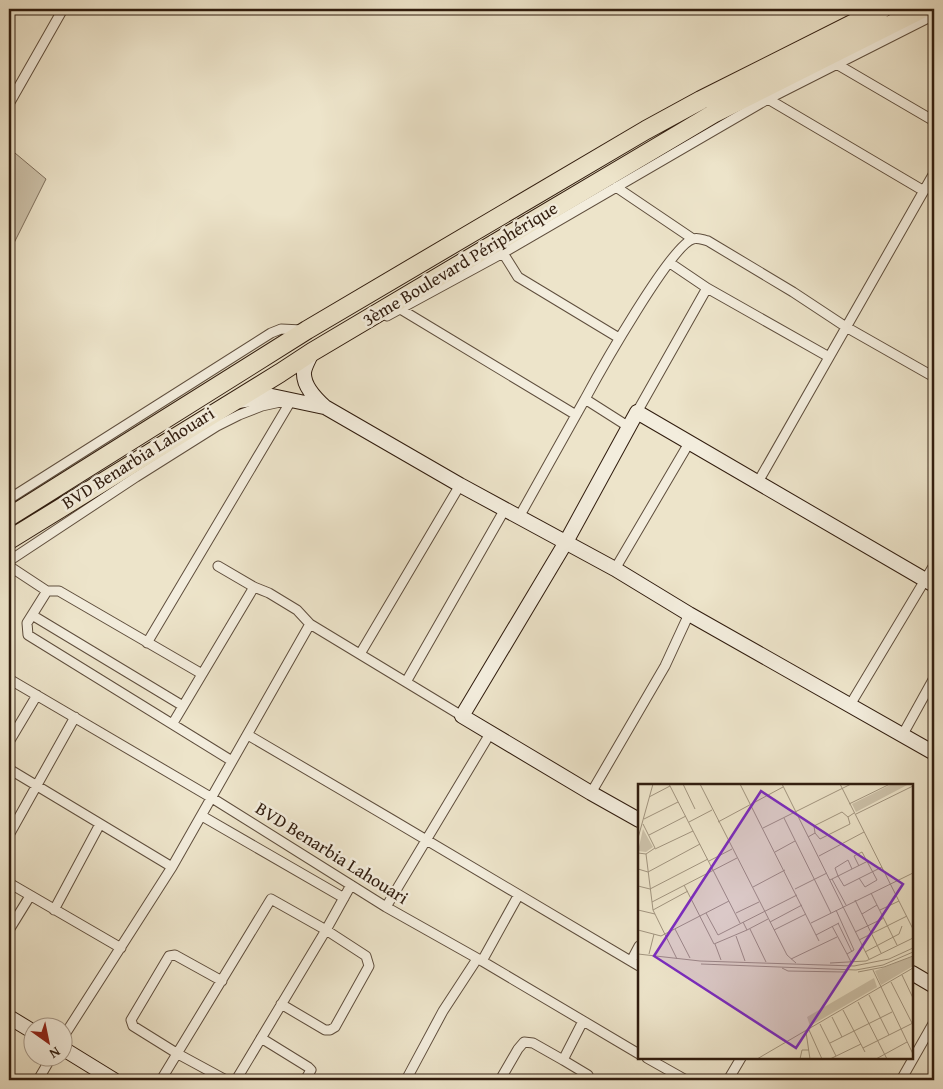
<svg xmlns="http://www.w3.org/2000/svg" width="943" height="1089" font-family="'Gentium Book Plus',serif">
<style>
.green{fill:#cdc2aa;stroke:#7e6f5c}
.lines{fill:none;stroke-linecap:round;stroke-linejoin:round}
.street-casing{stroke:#5f4e3d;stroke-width:11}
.secondary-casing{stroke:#301c0e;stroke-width:16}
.highway-casing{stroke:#301c0e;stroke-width:20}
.street{stroke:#f3eddd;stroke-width:9}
.secondary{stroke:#f3eddd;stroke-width:14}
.highway{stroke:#ede4ca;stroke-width:18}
.labels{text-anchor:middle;stroke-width:5;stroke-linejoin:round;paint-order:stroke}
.street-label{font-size:18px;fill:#301c0e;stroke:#f3eddd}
.inset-road{fill:none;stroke:#a1947f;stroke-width:1}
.view{fill:#7b2cbf;fill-opacity:0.15;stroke:#7b2cbf;stroke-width:2.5}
.inset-edge{fill:none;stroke:#301c0e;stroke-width:2.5}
</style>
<rect width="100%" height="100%" fill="#ede4ca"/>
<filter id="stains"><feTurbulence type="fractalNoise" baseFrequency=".004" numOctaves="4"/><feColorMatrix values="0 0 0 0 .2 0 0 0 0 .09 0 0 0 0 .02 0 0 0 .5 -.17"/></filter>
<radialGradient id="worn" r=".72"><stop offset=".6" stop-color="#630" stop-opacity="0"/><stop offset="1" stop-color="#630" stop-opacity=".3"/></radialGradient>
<path class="green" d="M9,148l37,31 -37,74z"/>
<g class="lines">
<g class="street-casing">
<path id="street" d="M833,62l101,59
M768,99l156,92
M9,104l54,-95
M616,187l77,52
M503,253l15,24 101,61
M670,263l37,25
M402,310l174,105
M387,316l116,-63 265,-154 166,-84
M585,399c14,-26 86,-154 108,-160 5,-2 10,1 15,2l85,51 53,35 88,50
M637,412l70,-124 122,69
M758,482l176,-309
M9,499l262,-166 10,-4 21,1
M519,517l66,-118 44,28
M9,561l127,-84 81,-51 22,-11 23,-9 23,-5
M9,566l38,25 -20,32 1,12 204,126
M218,566l36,21 15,6 28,17 13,14 152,92
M615,569l74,-126
M47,591h12l143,83
M32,615l151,91
M147,643l145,-244
M360,654l100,-169
M9,679l203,119 174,109 96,54 157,93
M406,682l99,-173
M850,705l84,-140
M173,723l81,-136
M903,734l31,-56
M248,735c131,76 260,154 391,231
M9,742l28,-47
M9,769l163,98
M591,793l74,-127 24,-52
M202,816l142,82
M9,835l66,-118
M9,883l112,65
M386,907l105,-175
M54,910l46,-86
M9,930l21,-34
M482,961l36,-65
M631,961l8,-15
M222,981l-47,-26 -6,1 -38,64 2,6 45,28 48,26
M261,1038l47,29 3,3 -6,10
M62,1039l110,-172 138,-243
M647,1058l39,22
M563,1060l25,15 2,5
M38,1080l14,-24
M161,1080l110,-181 55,31 25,-45
M236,1080l90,-150 40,26 3,10 -34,61 -5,3h-5l-44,-26
M406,1080l37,-69 34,-52
M500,1080l18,-31 6,-7 9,1 30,17 20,-39
M728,1080l13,-22
M901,1080l33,-58"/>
</g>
<g class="secondary-casing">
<path id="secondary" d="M312,352c-2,6 -7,13 -8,20 -1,14 11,26 21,35l135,78 155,84 74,45 245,139
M238,401l34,-5 52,11
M639,820l-48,-27 -129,-77 104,-174 71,-130 297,173
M912,973l22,13
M9,1017l23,14
M62,1048l52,32"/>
</g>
<g class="highway-casing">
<path id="highway" d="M9,517l298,-187 339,-200 55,-30 181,-91
M9,540l271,-167 32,-21 401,-238 209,-105"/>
</g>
<use href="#street" class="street"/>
<use href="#secondary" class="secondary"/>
<use href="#highway" class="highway"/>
</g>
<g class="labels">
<g class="street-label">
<text transform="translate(460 264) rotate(-31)" y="6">3ème Boulevard Périphérique</text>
<text transform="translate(138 458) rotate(-32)" y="6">BVD Benarbia Lahouari</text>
<text transform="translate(332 853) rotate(32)" y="6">BVD Benarbia Lahouari</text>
</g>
</g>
<g transform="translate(638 784)">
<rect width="275" height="275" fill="#ede4ca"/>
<path d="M254,0h17l-53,28 -4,-8zM5,45l10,18 -7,5 -8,-1zM275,172v10l-32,19 -6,-14zM236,194l3,9 -67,39 -3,-9z" fill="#cdc2aa"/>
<path class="inset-road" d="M31,0l71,139M45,0l12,25M62,0l87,171 9,8M102,0l79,157M144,0l87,175M202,0l73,145M11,13l21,-11M211,20l41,-20M218,30l57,-28M146,34l47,95M6,35l34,-17M51,38l23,-12M80,38l65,-35M125,44l88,-44M177,49l-1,-7 28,-14 6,5M11,51l37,-19M170,53l7,-4 5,6 30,-15 -2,-7 6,-4M0,54l15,-54M17,65l38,-18M137,68l20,-11M0,69l8,1 9,-6 -12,-24M8,70l7,56 24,49M181,72l45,-24M71,77l23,-12M221,82l-5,-10 8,-4 15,28 -12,7 -6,-9M0,85l10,3 52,-28M214,85l-4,-9 -13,8 3,8 30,-15M194,95l14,26M192,96l8,-4 6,10 38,-19M46,101l30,59 33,-14M0,102l12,3 58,-30M115,103l32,-17M157,105l32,-16M233,109l26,52M217,116l26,53M14,118l85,-44M0,126l17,4M15,126l35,-19M198,126l18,40 -7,4 4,8M242,126l19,-9M68,129l12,22 79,-40M98,129l23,-11M224,130l15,-9M105,138l4,8 21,-11M132,138l32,-17M173,139l102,-50M200,139l14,29M194,142l15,28M37,145l15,29M112,145l16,33M0,146l23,6 68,-35M136,146l32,-16M217,148l29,-14M178,151l23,-12M98,152l9,25M221,156l48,-24M77,160l6,16M227,168l34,-18 3,-8M0,170l62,7 154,5 35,-7 24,-11M11,170l5,-20M153,175l46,-22M192,179l36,-2 47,-23M63,180l155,6 27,-5 30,-13M144,184l6,3 57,1M235,186l40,84M220,188l26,-5 29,-11M264,191l11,23M253,198l22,43M231,211l20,40M220,218l29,57M205,226l22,42M194,233l10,20M182,240l16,32M171,246l13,29M168,248l4,27M192,259l62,-31M225,264l50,-25M119,275l156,-91M162,275l2,-9h7M192,275l31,-15M238,275l31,-17"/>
<path class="view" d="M123,7l142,93 -107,164 -142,-92z"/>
<rect width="275" height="275" class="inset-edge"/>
</g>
<rect width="943" height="1089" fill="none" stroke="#ede4ca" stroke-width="30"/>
<rect x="10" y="10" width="923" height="1069" fill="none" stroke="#301c0e" stroke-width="2.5"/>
<rect x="15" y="15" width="913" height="1059" fill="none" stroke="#301c0e"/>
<g transform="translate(48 1042) rotate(147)"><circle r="24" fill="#f3eddd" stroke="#a5998a"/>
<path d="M0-4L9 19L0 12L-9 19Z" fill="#8f2418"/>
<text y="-8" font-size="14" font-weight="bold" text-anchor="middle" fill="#301c0e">N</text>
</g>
<rect width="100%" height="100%" filter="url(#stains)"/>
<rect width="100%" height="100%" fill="url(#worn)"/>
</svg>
